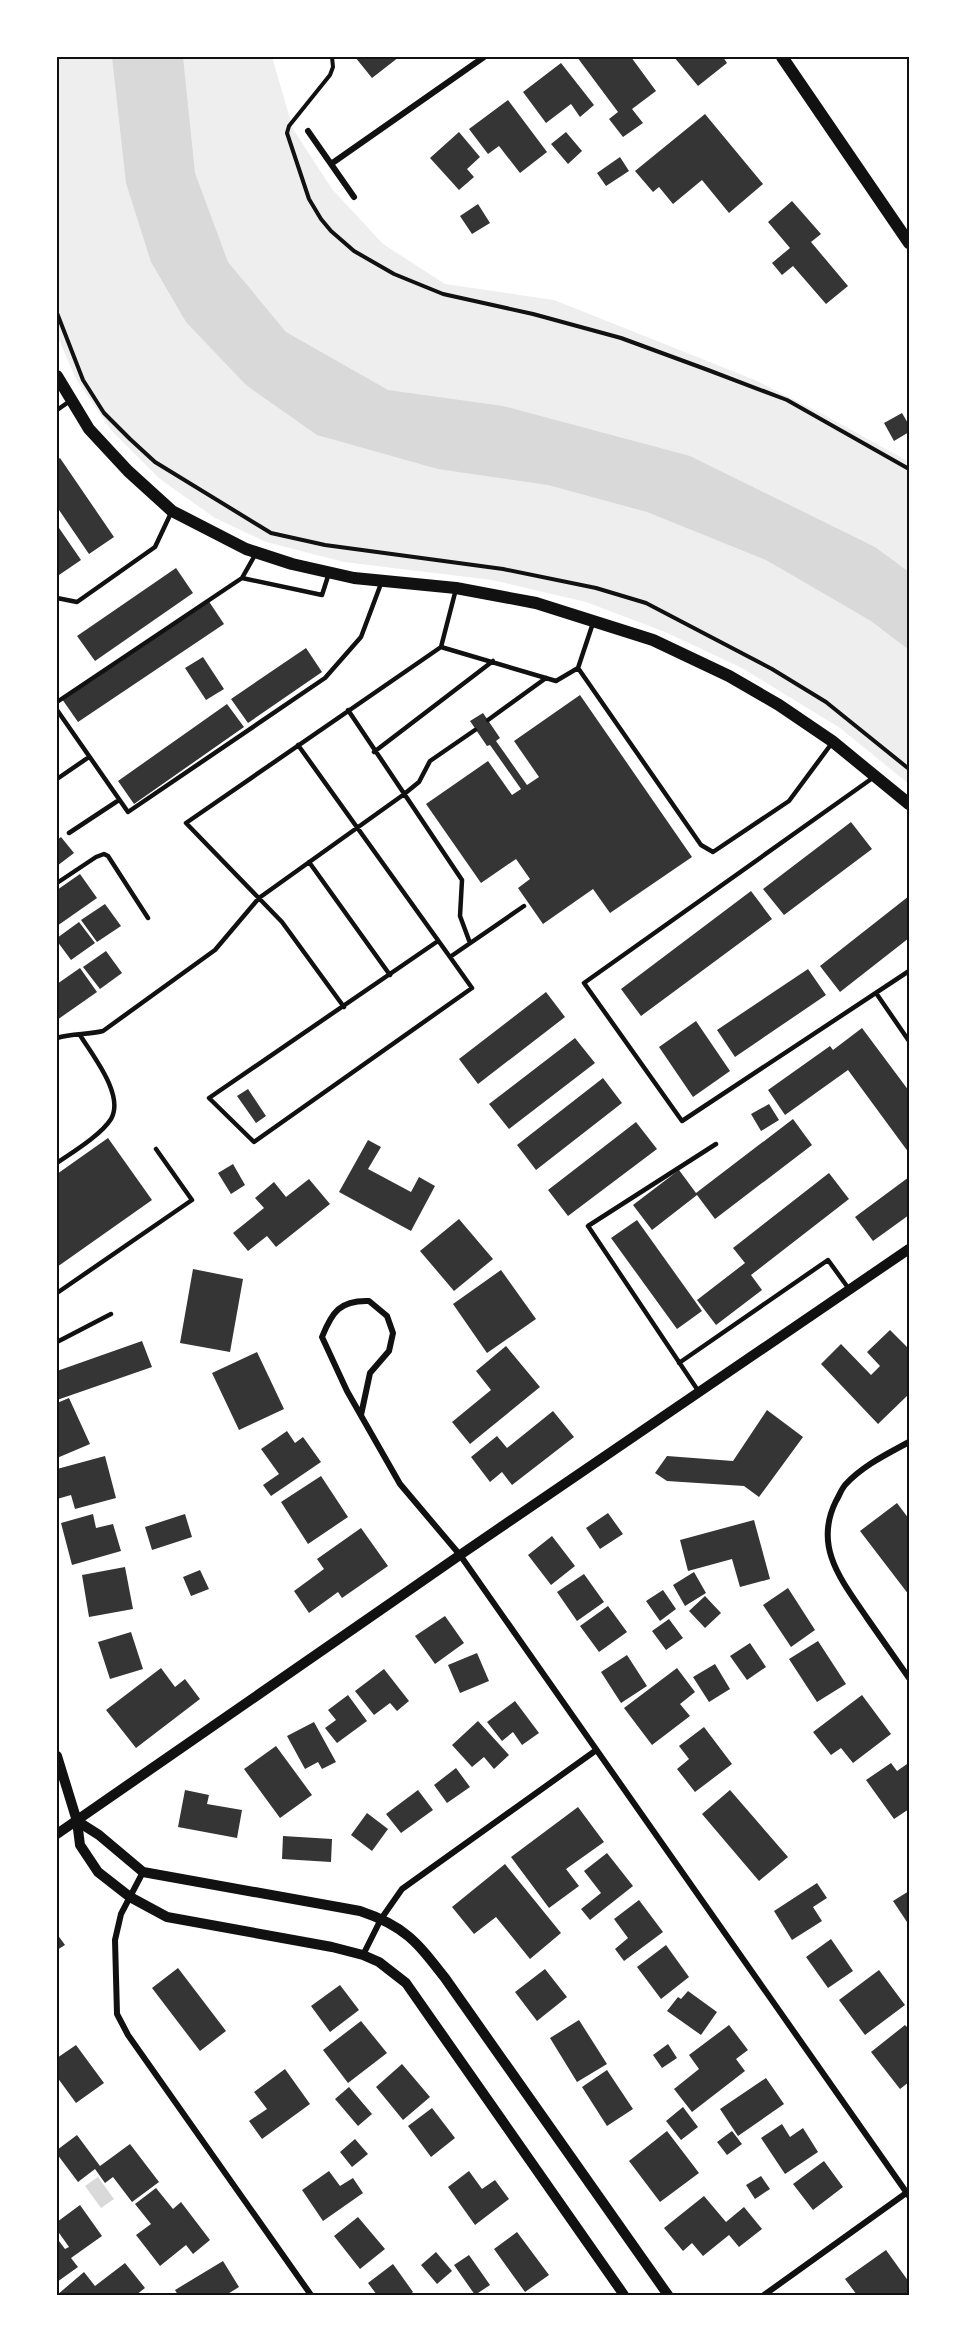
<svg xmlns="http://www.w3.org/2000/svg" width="966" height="2352" font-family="'Fira Sans',sans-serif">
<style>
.green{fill:#eee}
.water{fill:#d9d9d9}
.building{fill:#353535}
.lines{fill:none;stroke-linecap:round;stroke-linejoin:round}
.path{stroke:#111;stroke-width:4}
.service{stroke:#111;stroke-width:4.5}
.minor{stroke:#111;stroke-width:6}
.tertiary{stroke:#111;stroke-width:10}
.secondary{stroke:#111;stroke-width:12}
.neatline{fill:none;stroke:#111;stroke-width:2}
</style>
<rect width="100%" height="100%" fill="#fff"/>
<path class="green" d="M57,57h215l21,72 39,60 51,55 62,40 109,16 201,80 73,37 81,45v322l-69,-56 -98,-60 -77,-36 -79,-30 -94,-22 -148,-18 -78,-20 -51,-24 -55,-39 -49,-49 -35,-51 -19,-44z"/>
<path class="water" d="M112,57h71l12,116 33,89 58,70 102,58 115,16 187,50 185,91 34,25v78l-38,-29 -105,-61 -119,-48 -99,-27 -110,-16 -121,-34 -71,-50 -60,-63 -35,-60 -25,-79z
M98,2177l16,22 -13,9 -16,-22z"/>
<path class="building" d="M355,57h44l-27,21z
M577,57h54l25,34 -24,18 11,14 -20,14 -14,-18 9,-7z
M674,57h49l4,6 -29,23z
M561,63l33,42 -14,12 -9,-13 -25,19 -23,-31z
M508,100l39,52 -27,21 -21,-27 -11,8 -19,-25z
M705,114l58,70 -34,29 -27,-33 -29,24 -14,-17 -6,5 -18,-21z
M459,132l21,25 -13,12 7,8 -15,13 -29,-32z
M566,132l16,19 -14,13 -17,-20z
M620,157l9,14 -23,15 -9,-13z
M792,201l29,33 -10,8 37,44 -22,18 -33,-38 -11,9 -10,-12 18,-15 -22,-26z
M478,204l12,19 -18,11 -12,-18z
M902,413l7,12v7l-15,9 -10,-18z
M60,458l54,79 -25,17 -32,-47v-47z
M57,525l24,35 -22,15 -2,-3z
M176,568l17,25 -98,68 -18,-25z
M208,600l16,24 -146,98 -16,-23z
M306,648l16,24 -74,51 -17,-24z
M203,657l21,32 -18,11 -21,-32z
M580,695l112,162 -82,56 -17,-24 -50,35 -25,-36 12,-9 -14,-20 -35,24 -55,-79 62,-43 24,34 9,-6 -31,-44 -3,1 -17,-25 13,-8 17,25 -4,3 31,44 12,-8 -25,-36z
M227,704l17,23 -110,77 -16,-23z
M851,822l21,27 -88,66 -21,-26z
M61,837l13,16 -17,13v-26z
M80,874l17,24 -40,28v-36z
M751,891l21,28 -131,97 -20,-27z
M909,896v42l-69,54 -20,-26z
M105,904l16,22 -24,16 -16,-22z
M79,922l16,21 -24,17 -14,-19v-3z
M106,951l16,22 -22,16 -17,-22z
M80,968l17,24 -40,28v-36z
M808,969l18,26 -91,62 -18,-27z
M546,992l19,25 -87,67 -19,-25z
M696,1021l34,50 -37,26 -34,-50z
M862,1028l47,63v62l-61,-83 -63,45 -17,-25 62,-44 3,4z
M575,1038l20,25 -86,66 -20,-25z
M603,1078l19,25 -86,67 -19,-25z
M248,1089l18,27 -10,7 -19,-27z
M769,1104l10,16 -18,11 -10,-17z
M793,1119l19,26 -97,74 -18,-24 -45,35 -19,-25 46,-35 17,23z
M636,1122l21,27 -89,67 -20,-26z
M108,1138l44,62 -95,67v-93z
M368,1140l13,7 -13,22 43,23 8,-15 16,9 -24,45 -72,-39z
M233,1164l12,21 -14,9 -13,-21z
M829,1173l20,26 -98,76 11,15 -46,35 -19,-25 48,-37 -12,-15z
M909,1177v38l-36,26 -18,-24z
M309,1179l21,25 -54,43 -9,-11 -19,15 -15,-18 31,-25 -9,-10 19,-16 12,15z
M459,1219l34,40 -39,32 -34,-40z
M637,1220l65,91 -25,18 -66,-91z
M193,1269l50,10 -13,73 -50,-9z
M501,1270l35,49 -49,34 -34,-49z
M890,1330l19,19v45l-31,30 -57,-60 20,-20 30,31 9,-9 -13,-14z
M142,1341l10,26 -95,33v-29z
M506,1346l34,41 -70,57 -18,-22 39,-32 -15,-19z
M257,1352l27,57 -45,21 -27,-57z
M69,1398l21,46 -33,14v-55z
M767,1410l36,27 -44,60 -15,-11 -77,-5 -12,-8 12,-17 66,5z
M553,1411l21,26 -62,48 -10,-13 -12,10 -19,-25 26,-21 10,12z
M287,1431l8,12 8,-6 18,25 -50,34 -8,-11 16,-11 -18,-25z
M105,1456l11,42 -41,11 -4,-14 -14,4v-30z
M321,1476l27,41 -40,27 -27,-42z
M897,1503l12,16v76l-49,-64z
M608,1513l15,21 -23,15 -14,-21z
M93,1514l3,14 17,-4 8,27 -49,14 -11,-42z
M185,1514l7,23 -40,13 -7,-23z
M754,1520l16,59 -30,8 -8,-28 -44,12 -8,-31z
M361,1528l27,38 -46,32 -4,-6 -29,21 -15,-22 30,-22 -7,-10z
M552,1536l23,30 -24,19 -23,-30z
M125,1567l8,42 -44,8 -7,-42z
M200,1570l9,19 -18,7 -8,-19z
M694,1572l12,21 -21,13 -12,-21z
M584,1574l20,28 -27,19 -20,-29z
M788,1588l27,42 -24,17 -28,-42z
M663,1590l13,19 -16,12 -14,-20z
M705,1596l16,17 -16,15 -16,-17z
M608,1606l19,26 -28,20 -19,-26z
M445,1616l19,27 -29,21 -20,-28z
M669,1619l14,19 -17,12 -14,-19z
M131,1632l12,37 -33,10 -12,-37z
M818,1641l28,43 -29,18 -28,-43z
M750,1643l16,24 -19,13 -17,-24z
M477,1653l12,28 -29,12 -12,-28z
M627,1655l20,31 -26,17 -20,-31z
M715,1664l15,25 -21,13 -16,-25z
M161,1668l14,19 10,-8 15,20 -64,49 -30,-38z
M677,1668l18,24 -15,12 10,12 -38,29 -28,-37z
M384,1669l25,32 -12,10 -7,-8 -16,12 -19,-24z
M348,1695l19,26 -30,22 -12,-15 11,-8 -8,-10z
M862,1695l29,39 -38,29 -12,-15 -10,7 -18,-23z
M515,1701l24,32 -17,12 -9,-13 -11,9 -15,-19z
M478,1721l31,34 -15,14 -10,-12 -12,10 -20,-22z
M314,1722l22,40 -14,7 -4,-7 -13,7 -18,-33z
M704,1727l28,37 -37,28 -18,-23 12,-10 -10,-13z
M276,1746l36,49 -32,23 -36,-49z
M891,1763l6,8 10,-7 2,3v42l-15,10 -28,-39z
M456,1768l14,19 -23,16 -13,-18z
M185,1790l24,5 -2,9 35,6 -5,28 -59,-11z
M418,1790l15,20 -32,23 -15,-19z
M730,1790l58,67 -29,24 -57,-67z
M578,1807l26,35 -38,27 13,17 -30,22 -38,-51z
M367,1813l21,16 -16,22 -21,-16z
M283,1836l49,3 -1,23 -49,-3z
M607,1853l26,33 -43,34 -9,-11 20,-16 -17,-22z
M505,1864l56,69 -31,26 -34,-42 -22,17 -22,-27z
M817,1883l10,15 -14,9 9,14 -30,19 -18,-29z
M909,1891v34l-16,-24z
M639,1900l24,32 -39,29 -9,-12 13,-11 -14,-19z
M57,1934l8,11 -8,5z
M831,1939l22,32 -25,17 -22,-31z
M666,1945l23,32 -28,22 -24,-32z
M178,1968l48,63 -26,20 -48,-63z
M545,1969l22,28 -30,24 -22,-29z
M879,1970l26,35 -40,30 -26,-35z
M340,1985l19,25 -29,22 -19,-26z
M688,1991l29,21 -16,23 -34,-24 11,-14 3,2z
M579,2020l28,44 -30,18 -27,-44z
M361,2021l26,32 -39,30 -25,-33z
M729,2025l19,25 -12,9 9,12 -53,41 -18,-23 25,-20 -10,-14z
M905,2025l4,4v53l-9,7 -29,-37z
M668,2044l9,14 -15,10 -9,-13z
M76,2045l28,38 -28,20 -19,-26v-19z
M402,2064l28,33 -27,23 -27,-33z
M285,2069l25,35 -48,35 -13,-18 18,-12 -13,-17z
M607,2070l26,39 -26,17 -25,-39z
M766,2078l18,26 -46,32 -18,-27z
M349,2087l23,27 -14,12 -23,-27z
M683,2107l15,20 -17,13 -15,-19z
M432,2108l23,30 -24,19 -23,-31z
M782,2124l8,13 13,-9 15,24 -33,22 -24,-36z
M667,2131l32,42 -39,29 -31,-41z
M732,2131l10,13 -15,11 -10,-13z
M77,2135l23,31 30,-22 29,38 -27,20 -19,-25 -8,6 -10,-14 -17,13 -21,-28v-4z
M355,2139l13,15 -16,13 -12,-15z
M824,2161l19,26 -30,23 -20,-26z
M329,2171l11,15 13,-8 10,15 -40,28 -21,-31z
M469,2171l13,18 13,-9 14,19 -34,26 -27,-38z
M761,2176l9,13 -15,10 -9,-14z
M156,2188l17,21 8,-7 29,38 -17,14 -7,-9 -26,21 -24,-31 15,-11 -16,-20z
M704,2196l22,26 18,-15 18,22 -23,18 -10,-12 -26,21 -11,-13 -9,8 -19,-23z
M80,2205l22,31 -31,22 7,9 -21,15v-39l2,-2 6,8 4,-2 -12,-17v-8z
M358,2217l27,32 -25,20 -26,-33z
M517,2232l32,43 -24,17 -31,-43z
M886,2250l23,32v11l-3,2h-49l-12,-16z
M436,2252l16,19 -15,13 -16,-19z
M469,2255l21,30 -15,10 -21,-30z
M223,2261l16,26 -13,8h-48l-3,-5z
M125,2263l20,25 -9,7 -23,-2 -2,2h-54l27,-23 11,14z
M393,2264l20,28 -3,3h-33l-9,-12z"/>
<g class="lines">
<path class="path" d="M332,57l1,10 -3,8 -41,51 -2,7 22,66 12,20 10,12 23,20 40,23 49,20 90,20 88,24 87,32 79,30 122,69
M57,313l26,67 21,33 26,26 25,23 116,71 54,12 178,24 93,19 50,15 126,66 54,33 83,67"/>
<path class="service" d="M57,410l13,-9
M242,578l80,17 7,-22
M57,598l20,4 78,-55 16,-34
M441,647l115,34 22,-13 15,-45
M578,668l123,177 12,7 76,-51 43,-58
M57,702l185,-124 13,-23
M57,710l71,102 197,-134 36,-41 21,-56
M348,710l114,170 -2,36 10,27
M488,720l58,-42
M298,745l152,212 74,-51
M374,752l119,-91
M874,777l-290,206 98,138 227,-150
M57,779l32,-22
M69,833l50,-33
M309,862l81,113
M57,883l39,-26 8,-3 4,2 40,62
M438,941l-229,157 45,44 218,-154 -22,-31
M876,993l33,48
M344,1007l-62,-85 -96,-99 255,-176 15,-58
M57,1038c15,-5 30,-3 46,-7l112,-81 44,-52 144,-103 16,-13 11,-21 45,-31
M57,1163c16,-11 44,-28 54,-44 14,-24 -19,-64 -31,-84
M57,1293l135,-93 -36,-51
M57,1342l54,-28
M679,1363l149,-103 21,29
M699,1392l-111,-166 128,-82"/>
<path class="minor" d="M308,131l46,66
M331,164l153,-107
M361,1415l9,-42 19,-22 4,-18 -6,-17 -18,-15c-29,-1 -37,11 -47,36l25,54 53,93 60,71 449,641
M909,1442c-22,12 -47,24 -64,43 -4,5 -6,11 -9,16 -23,46 6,80 31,117 14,20 28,40 42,60
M143,1872l-22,42 -6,26 2,74 11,21 183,260
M363,1955l18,-36 21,-30 193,-138
M764,2295l145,-104"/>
<path class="tertiary" d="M57,1756l20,65 3,24 18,27 32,25 37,20 165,30 31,8 16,7 27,21 218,312
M77,1821l22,14 44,37 217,39c45,15 57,31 85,67l223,317
M57,1834l403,-279 449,-306"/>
<path class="secondary" d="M782,57l127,186
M57,376l32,53 39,42 44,40 74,38 46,15 62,14 102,10 80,15 117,37 76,36 50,29 53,36 77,63"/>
</g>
<rect width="966" height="2352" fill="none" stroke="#ffffff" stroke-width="117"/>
<rect x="58" y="58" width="850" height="2236" class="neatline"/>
</svg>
